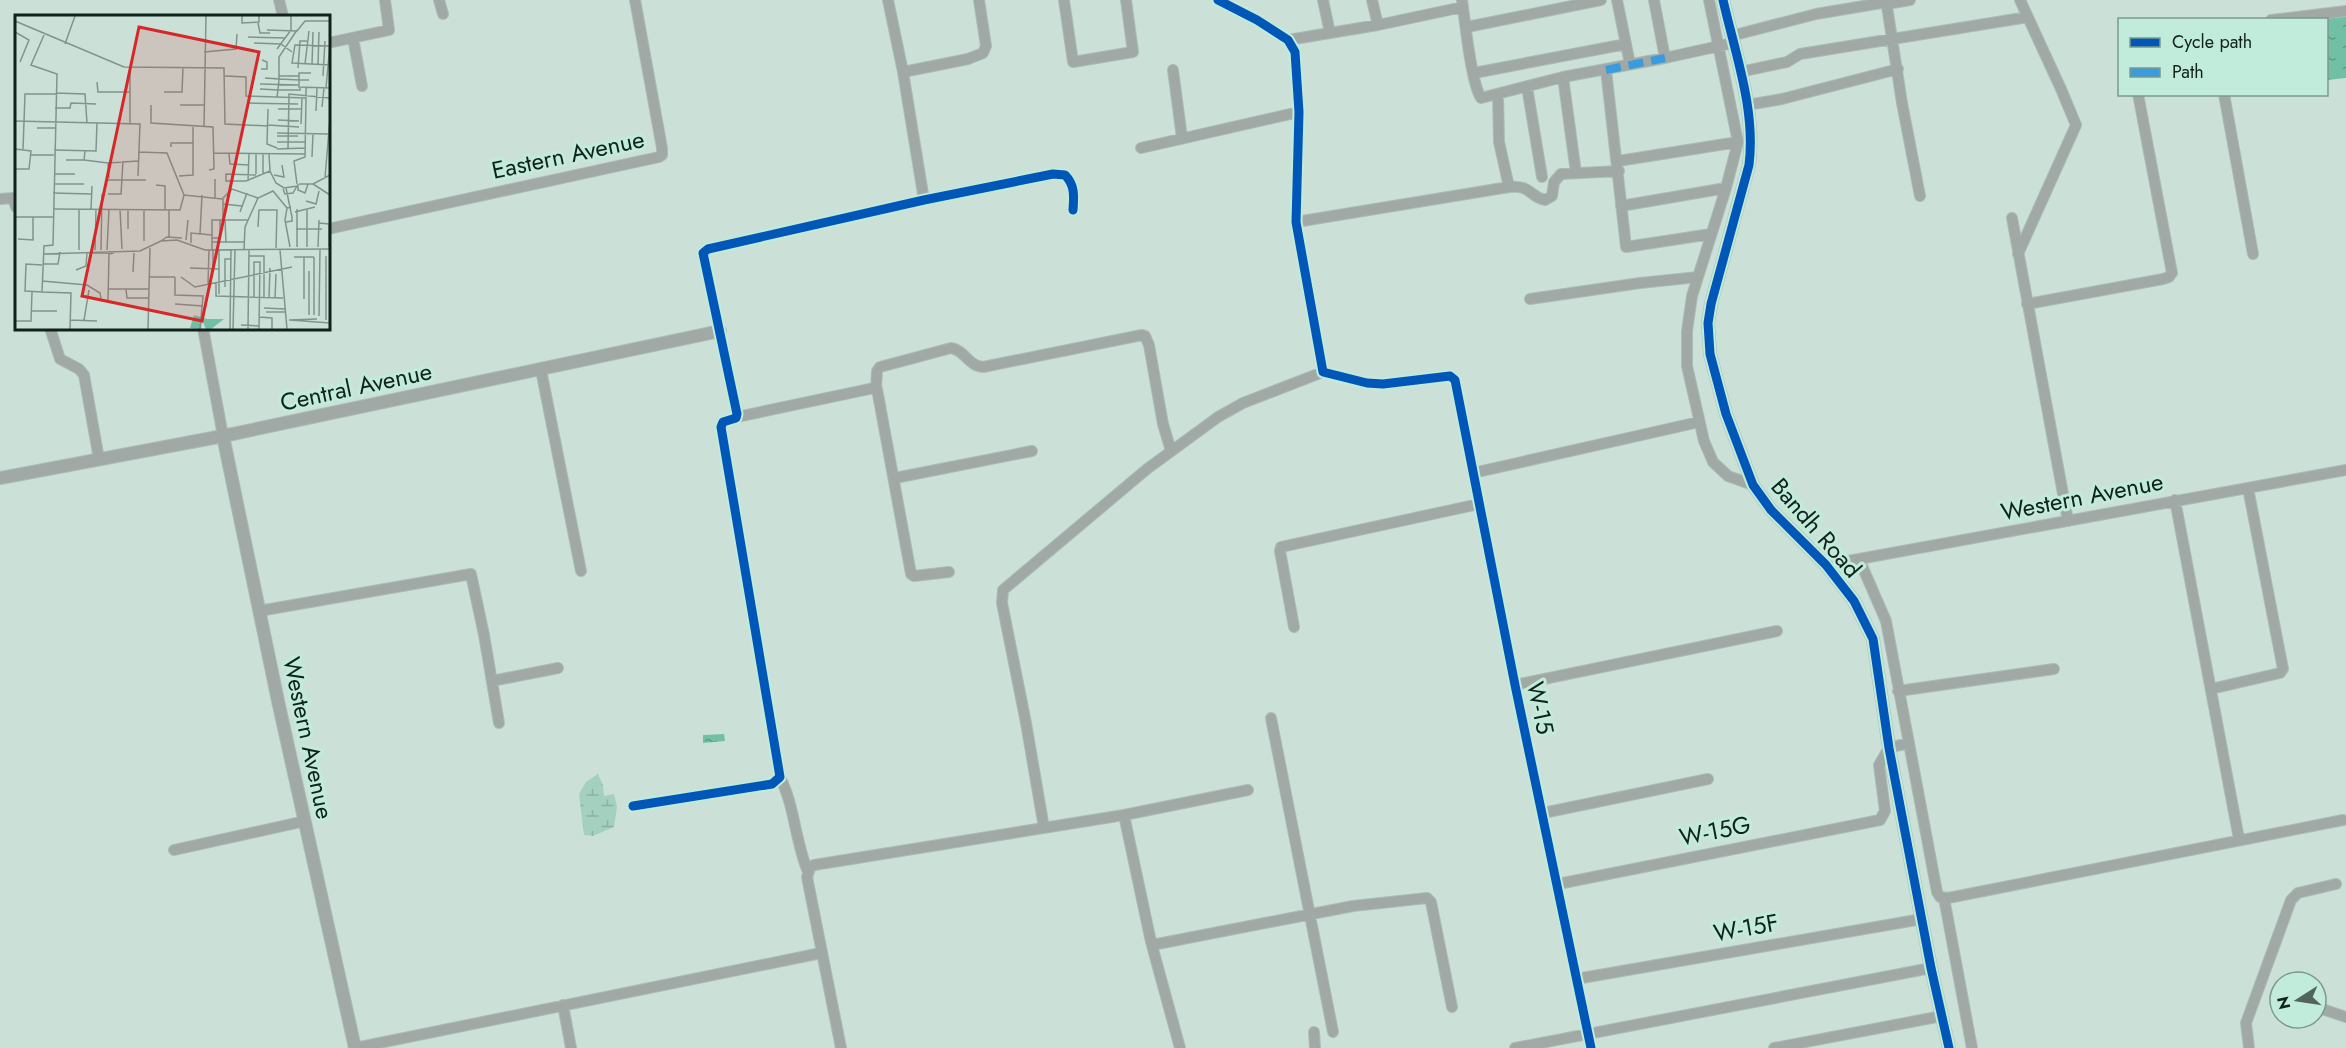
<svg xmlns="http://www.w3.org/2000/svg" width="2346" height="1048" font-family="Jost,sans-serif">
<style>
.wetland{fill:url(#wetland-marsh)}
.water{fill:url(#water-ripples)}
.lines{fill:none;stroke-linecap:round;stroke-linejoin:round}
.minor-casing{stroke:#abbdb5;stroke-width:12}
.tertiary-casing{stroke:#abbdb5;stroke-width:14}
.minor{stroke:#a0a9a5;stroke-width:10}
.tertiary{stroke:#a0a9a5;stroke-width:12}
.quiet{stroke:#3a9bdf;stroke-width:8;stroke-dasharray:15 8;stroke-linecap:butt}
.cycleway-casing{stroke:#c1ebda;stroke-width:13}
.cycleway{stroke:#0057b8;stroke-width:9}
.labels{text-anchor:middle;stroke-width:6;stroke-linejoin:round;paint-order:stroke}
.street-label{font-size:24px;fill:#11211b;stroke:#c1ebda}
.inset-road{fill:none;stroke:#81948c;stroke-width:1.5}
.view{fill:#d62828;fill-opacity:0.15;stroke:#d62828;stroke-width:3}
.inset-edge{fill:none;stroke:#11211b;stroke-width:3}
</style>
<defs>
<pattern id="wetland-marsh" width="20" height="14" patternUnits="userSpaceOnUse" patternTransform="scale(1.5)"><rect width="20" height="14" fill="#a4d0bf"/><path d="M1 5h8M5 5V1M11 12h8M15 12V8" fill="none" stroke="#8cb2a4"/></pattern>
<pattern id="water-ripples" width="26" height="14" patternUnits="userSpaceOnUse" patternTransform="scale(1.5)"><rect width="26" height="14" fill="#71bfa5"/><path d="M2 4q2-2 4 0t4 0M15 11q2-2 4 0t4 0" fill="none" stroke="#5b9b86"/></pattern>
</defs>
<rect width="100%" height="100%" fill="#cbe1d8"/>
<path class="wetland" d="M598,774l5,11 1,11 10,-2 3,13 -3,20 -21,9 -9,-1 -5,-41 7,-12z"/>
<path class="water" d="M2346,7v71l-19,2 -1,-60 -20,-1z
M724,734l1,7 -22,2v-8z"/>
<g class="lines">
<g class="minor-casing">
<path id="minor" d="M279,0l4,16
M439,0l4,14
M888,0l15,72 21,128
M1064,0l9,62 60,-10 -7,-52
M1218,0l39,20 31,20 7,12 4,60 -3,110 27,150 44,11 16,1 67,-8 5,4 60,305 76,363
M1323,0l7,33
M1372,0l6,25
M1462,0c3,21 9,83 19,98l82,-21 102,-19
M1617,0l13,64
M1654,0l11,58 68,-15
M1709,0l29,142 -12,46 -34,108 -5,35v35l17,75 9,21 15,14 25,9
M1886,0l16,103 18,93
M1887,4l23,-4
M2271,20l75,-9
M1467,27l134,-27
M1731,36l85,-22 71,-12
M353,38l9,48
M1288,40l90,-15 85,-18
M328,43l61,-13 -4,-30
M1173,70l9,68
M1606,70l20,177 85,-13
M903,72l65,-13 15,-6 3,-7 -7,-46
M1740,72l47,-10 13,-8 228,-37
M1474,73l152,-29
M1563,77l13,96
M1527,87l15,90
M2224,94l29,160
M1498,95l1,47 10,45
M1747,105l35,-6 116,-30
M1141,148l158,-36
M1618,161l120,-19
M0,199l13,-1 3,9
M1621,206l105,-18
M2012,218l56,303
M1296,222l213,-35c23,-2 19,9 36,13l7,-4 2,-14 7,-8 58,-3
M328,229l331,-72 3,-2v-7l-27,-148
M2018,254l58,-129 -15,-36 -41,-89
M1530,299l110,-16 58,-6
M2027,304l136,-25 6,-2 3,-4 -34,-179
M50,328l10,31 19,10 5,6 15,84
M203,328l20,108
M541,370l40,201
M876,388l1,-17 3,-4 71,-19c14,2 17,18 32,19l159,-32 3,1 4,9 14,79 8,27
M737,417l137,-29 3,1 34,185 3,2 35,-4
M1473,473l226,-51
M895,478l137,-27
M2175,500l64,339
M1859,559l27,62 51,271 3,5 8,1 395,-78
M1826,565l520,-95
M259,611l212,-37 13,61 15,88
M1294,627l-14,-76 1,-4 198,-43
M492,681l66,-13
M1515,685l262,-54
M2211,689l69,-16 3,-4 -35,-181
M1898,691l156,-22
M1271,718l62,314
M780,777c15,30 15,64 28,95
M633,806l139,-22 8,-7 -59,-350 2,-5 13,-4 1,-4 -34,-161 5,-4 216,-49 129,-26 12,1c10,10 9,21 8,35
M1543,813l165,-34
M1124,815l27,127 29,106
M1044,828l-18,-105 -24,-120 1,-13 144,-121 71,-52 25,-14 80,-31
M174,850l131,-29
M1558,884l322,-64 5,-9 -6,-46 10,-17 19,-5
M1944,898l28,150
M1152,945l201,-39 74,-8 4,4 21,105
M1576,979l346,-60
M563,1005l8,43
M2316,1007l30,10
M1314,1032l1,16
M355,1048l466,-95
M841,1048l-34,-171 3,-9 4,-3 310,-50 124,-25
M1515,1048l416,-80
M1774,1048l168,-32
M2249,1048l-3,-25 45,-123 7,-7 38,-9"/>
</g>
<g class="tertiary-casing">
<path id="tertiary" d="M1723,0c12,53 33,110 26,165l-38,139 -3,19 2,31 16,60 27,71 18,25 55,55 28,36 19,38 16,109 42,220 18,80
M223,436l55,265 77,347
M0,478l223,-42 497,-105"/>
</g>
<use href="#minor" class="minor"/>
<use href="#tertiary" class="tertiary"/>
<path class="quiet" d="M1606,70l59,-12"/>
<g class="cycleway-casing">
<path id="cycleway" d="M1218,0l39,20 31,20 7,12 4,60 -3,110 27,150 44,11 16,1 67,-8 5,4 60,305 76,363
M1723,0c12,53 33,110 26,165l-38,139 -3,19 2,31 16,60 27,71 18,25 55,55 28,36 19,38 16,109 42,220 18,80
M633,806l139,-22 8,-7 -59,-350 2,-5 13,-4 1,-4 -34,-161 5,-4 216,-49 129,-26 12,1c10,10 9,21 8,35"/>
</g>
<use href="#cycleway" class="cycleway"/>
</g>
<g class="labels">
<g class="street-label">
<text transform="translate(568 155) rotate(-12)" y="8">Eastern Avenue</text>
<text transform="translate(356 387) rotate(-12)" y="8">Central Avenue</text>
<text transform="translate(2082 497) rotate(-11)" y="8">Western Avenue</text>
<text transform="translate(1816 528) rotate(49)" y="8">Bandh Road</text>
<text transform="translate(1540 708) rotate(78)" y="8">W-15</text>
<text transform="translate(308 738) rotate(78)" y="8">Western Avenue</text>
<text transform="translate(1715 831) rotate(-11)" y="8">W-15G</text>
<text transform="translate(1746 928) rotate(-10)" y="8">W-15F</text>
</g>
</g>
<g transform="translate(15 15)">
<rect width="315" height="315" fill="#cbe1d8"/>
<path d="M179,300l13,4h17l-13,10h-5l-4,-9 -1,9 -11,-1z" fill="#71bfa5"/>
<path class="inset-road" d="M227,1v7l17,-1v-6M0,6l109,46 100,1 1,56 43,2M243,8l2,10h10M252,15l30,1 8,-10h25M282,15l-18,27v22l20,1v-7h12M0,17l14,8 -9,22M29,20l-13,30 26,9 -4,171 -9,1 -2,46 29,1 -1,36M233,22l37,1M239,28l27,1 11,8M50,29l10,-28M315,31l-35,-1 -3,18 38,2M262,34l14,-19v-14M189,37l32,-3 1,-15M290,49l4,-33M303,49l1,-32M297,50l1,-33M283,53l2,-27h7M246,54h6v-7l-5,-2M210,61l21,1v19l60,2v-11M264,61h20M308,61l2,-35M250,63l14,1 -1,11h22v-3M294,65h-10v7l31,1M82,67l1,10h32M245,69l38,1M311,73l4,-44M245,74l18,1 -1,7M149,77h18l1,-25M41,78l29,1 2,29M232,88l51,1M136,90v18l62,4 1,42 -5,1M165,90h24M307,92l2,-19M40,93h15l1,-5 25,1M253,94l-1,35 10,4M263,94h24M301,96l1,-23M263,105l21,1M0,106l125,3 -2,52M115,108v-56M286,109l1,-26M253,110l31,2M189,112l2,-111M22,113h18M262,118l52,1M262,121h21M262,127h28M156,132v-4h22v-16M273,133l1,-54 41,4M0,134l16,2 -2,18h-14M8,134l2,-55h31M262,134l28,-1M39,135l42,1 1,-28M124,137l28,1 17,42M199,138l91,1M214,139l1,10 19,1M241,139v20M248,139v20M254,139l1,17 6,12 8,5 14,-2M15,140h24M297,142l1,-24M51,145h18l1,-9M69,145l24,3M39,159h21M241,160l-30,-1v7h20l24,-10M259,160l10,2 -2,-12M164,161l14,-1v-32M94,163l-1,-15 30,-2M310,163l5,-60M200,164v19M93,165h38M233,166l1,-27M39,169h30M282,169l-3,-23 11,-4 1,-59M283,169v6l7,3 3,-9M284,169h14l17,-9M298,169l17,11M141,170l9,1v23M271,173l6,29v4l-6,1M268,174l2,5 8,-1 4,-7M38,178l38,1M93,179h13l2,-33M291,186l10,3 3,-13M208,189l19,2M38,194l127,1 4,-15 38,4 10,-10 26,9M76,194l1,-23M105,194l2,40M282,194v38M292,194v38M154,195v27M225,197l7,-19M280,197l20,-5M0,202h38M208,205v-21M210,205l1,22M304,208l10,1v23M243,212l1,-17h18l-1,38M113,214v-20M281,214h26M185,219l2,-39M197,223h8v-18M3,224l15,1v-23M171,225l2,-20M129,226v-32M146,226l6,-4 15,1M197,227v-22h36M176,228v-10l21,2M275,232l-5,-27 2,-12 4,-1M303,232l1,-27M64,235v-41M80,235l1,-41M86,235l1,-56M92,235l2,-41M197,235v-8h32M198,235v19M229,235l1,-23 13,-29 15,-7 14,17M265,235l7,79M74,238h20M28,239l97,-3 21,-10 16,-1 28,10 125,-1M234,241h15v15M279,242h20M28,249h15l2,-12M175,253l29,1M61,255l10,-4 1,-13M249,256v27M118,257l1,-19M134,262h26M160,262v18l28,1 -3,33M166,262l14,10 97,-20M27,266l45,4 13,8 1,6M201,268v13l67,2M193,269l1,-34M210,272v-28h6M93,274h41M111,274l1,9h22M27,277l-17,-1 1,-27 16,1M204,279v-44M239,282v-35h6l-1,67M254,283l1,-30M260,283l1,-24M289,284v-42M93,286l1,-47 5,-1M160,289l28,2M249,293l21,1M16,296h26M251,297h19M294,300v-44M299,300v-58M304,301l1,-67M244,302l13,1v11M55,305l27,1M69,305l5,-30M274,305l28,-1M275,305l40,3M311,305v-64M0,306h16l1,-29M226,310l18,1M133,314l2,-81M215,314l1,-79M218,314l2,-79M233,314l1,-79"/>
<path class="view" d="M124,12l120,25 -57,269 -120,-25z"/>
<rect width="315" height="315" class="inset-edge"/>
</g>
<rect x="2118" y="18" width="210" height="78" fill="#c1ebda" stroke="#7b9a8e" stroke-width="1.5"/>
<rect x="2130" y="38" width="30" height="9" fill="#0057b8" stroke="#7b9a8e" stroke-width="1.5"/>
<text x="2172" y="48" font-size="18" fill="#11211b">Cycle path</text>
<rect x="2130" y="68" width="30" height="9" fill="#3a9bdf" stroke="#7b9a8e" stroke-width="1.5"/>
<text x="2172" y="78" font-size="18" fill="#11211b">Path</text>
<g transform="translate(2298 1000) rotate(258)"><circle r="28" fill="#c1ebda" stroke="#7b9a8e" stroke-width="1.5"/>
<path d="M0-4.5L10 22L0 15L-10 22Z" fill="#52645d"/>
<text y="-9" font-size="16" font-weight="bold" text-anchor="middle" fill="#11211b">N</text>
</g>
</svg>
